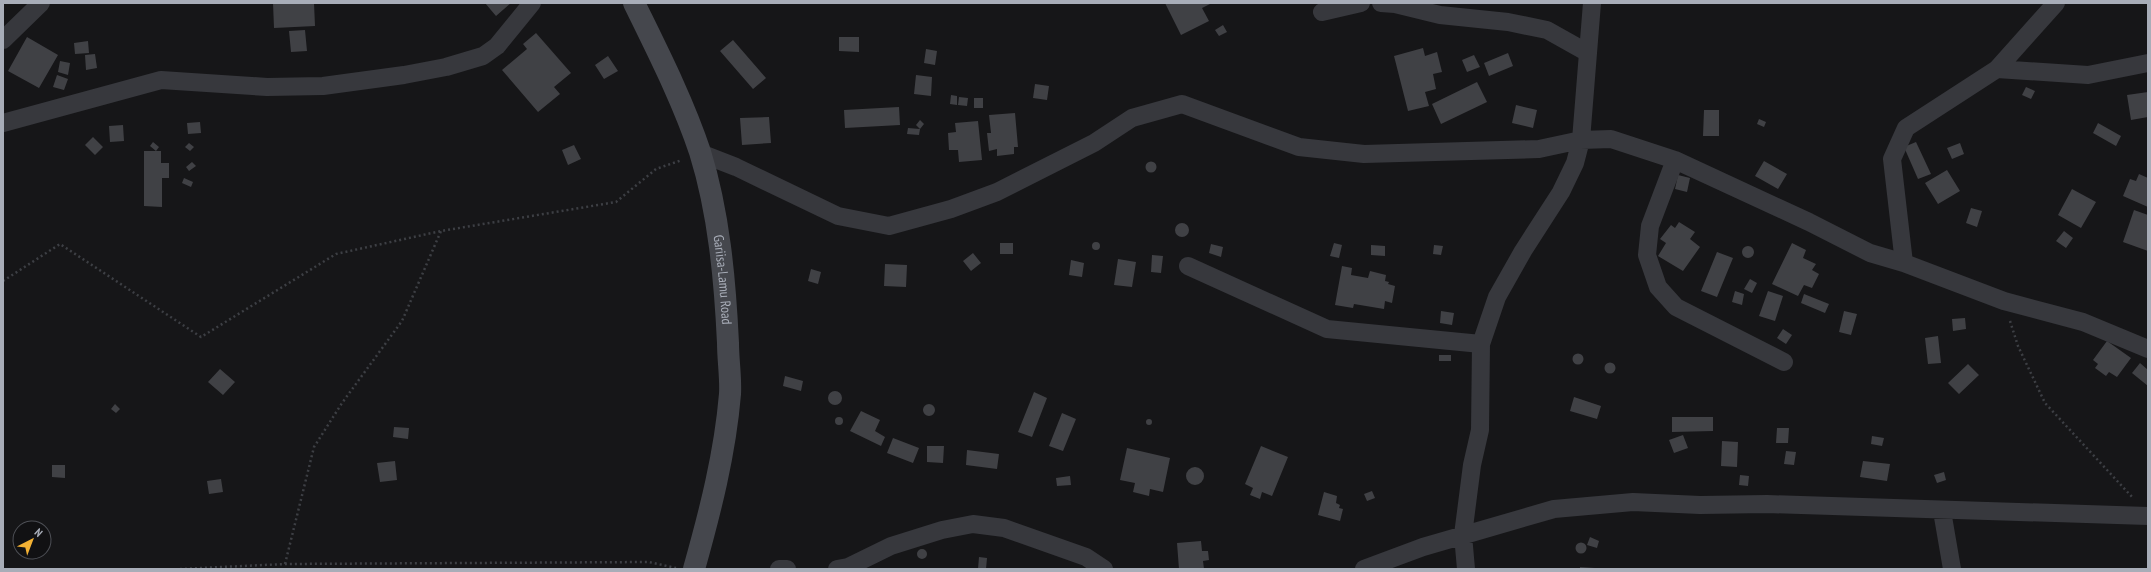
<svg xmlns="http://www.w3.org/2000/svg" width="2151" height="572" font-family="'PT Sans Narrow',sans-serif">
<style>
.building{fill:#404145}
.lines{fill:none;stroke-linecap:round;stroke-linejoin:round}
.path{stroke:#3d3f44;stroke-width:2.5;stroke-dasharray:2 3;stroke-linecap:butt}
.street{stroke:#37383d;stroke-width:18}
.secondary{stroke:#45474d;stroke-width:22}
.labels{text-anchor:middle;stroke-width:4;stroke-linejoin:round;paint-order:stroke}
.street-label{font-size:14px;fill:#a8adb8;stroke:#111113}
</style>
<rect width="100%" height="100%" fill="#161618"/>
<path class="building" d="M273,3h41l1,23 -41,2z
M485,3h26l-15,13z
M1165,3h47l-10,5 7,13 -28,14z
M1223,25l4,7 -8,4 -4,-6z
M305,30l2,21 -16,1 -2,-21z
M536,33l35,40 -17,14 6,7 -22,18 -36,-42 25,-21 -4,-5z
M27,37l31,18 -19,33 -31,-17z
M839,37h20v15l-20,-1z
M733,40l33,38 -13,11 -33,-38z
M88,41l1,12 -14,1 -1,-11z
M1423,48l2,8 12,-4 5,20 -9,2 3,15 -11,3 4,14 -21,5 -14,-55z
M926,49l11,2 -2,14 -11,-2z
M1508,53l5,13 -24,10 -5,-13z
M95,54l2,14 -11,2 -1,-15z
M1474,55l6,12 -13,5 -5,-12z
M608,56l10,15 -14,8 -9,-14z
M60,61l10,2 -2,12 -10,-3z
M57,75l11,4 -4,11 -11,-3z
M916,75l16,2 -1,19 -17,-2z
M1477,82l10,20 -46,22 -9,-20z
M1035,84l14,2 -2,14 -14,-2z
M2026,87l9,4 -4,8 -9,-4z
M2148,92v25l-17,3 -4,-25z
M951,95l6,1v9l-7,-1z
M959,97l9,1 -1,8 -9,-1z
M974,98h9v10h-9z
M1516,105l21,5 -4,18 -21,-5z
M899,107l1,18 -55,3 -1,-18z
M1704,110h15v26h-16z
M1015,113l3,34h-4v7l-17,2v-7l-8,2 -2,-18h4l-2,-18z
M769,117l2,26 -29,2 -2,-27z
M1759,119l7,3 -2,5 -7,-3z
M920,120l4,4 -4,5 -4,-4z
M978,121l4,39 -23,2 -1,-12h-9l-1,-17 8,-1 -1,-9z
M200,122l1,11 -13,1 -1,-11z
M2098,123l23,13 -5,10 -23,-13z
M123,125l1,16 -14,1 -1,-16z
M908,128l12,1 -1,6 -12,-1z
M93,137l10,10 -8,8 -10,-10z
M153,142l6,5 -3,4 -6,-5z
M1916,142l15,32 -13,5 -14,-32z
M189,143l5,4 -4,4 -5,-4z
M1960,143l4,11 -12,5 -5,-11z
M574,145l7,14 -13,6 -6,-15z
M144,151h17v12h8v15h-7v29l-18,-1z
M1764,161l23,13 -9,15 -23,-13z
M1145.5 167a5.5 5.5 0 1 1 11 0a5.5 5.5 0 1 1-11 0Z
M192,162l4,4 -7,5 -3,-4z
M1947,170l13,21 -22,13 -13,-21z
M2139,174l9,4v29l-25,-11 7,-17 6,2z
M1678,175l12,3 -3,14 -12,-3z
M184,178l9,4 -2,5 -9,-4z
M2072,189l24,13 -15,26 -23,-13z
M1971,208l11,3 -5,16 -11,-4z
M2134,210l14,5v36l-25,-9z
M1679,222l16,10 -5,7 10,8 -17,24 -25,-15 8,-13 -6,-4 11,-14 4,3z
M1175 230a7 7 0 1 1 14 0a7 7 0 1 1-14 0Z
M2064,231l9,7 -7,10 -10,-7z
M1092 246a4 4 0 1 1 8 0a4 4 0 1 1-8 0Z
M1000,243h13v11h-13z
M1334,243l8,2 -3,13 -9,-2z
M1792,243l14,7 -3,8 13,6 -4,6 7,4 -7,14 -8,-3 -6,11 -26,-12z
M1211,244l12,3 -2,10 -12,-4z
M1371,245l14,1v10l-14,-1z
M1434,245l9,1 -2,9 -8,-1z
M1742 252a6 6 0 1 1 12 0a6 6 0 1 1-12 0Z
M1717,252l16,6 -16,39 -16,-6z
M973,253l8,10 -10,8 -8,-10z
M1152,255l11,1 -2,17 -10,-1z
M1118,259l18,3 -4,25 -18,-2z
M1071,260l13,3 -2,14 -13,-2z
M885,264l22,1 -1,22 -22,-1z
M1342,266l10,2 -1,7 17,3 2,-7 16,4 -1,6 4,1 -1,2 7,2 -3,17 -7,-2 -1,8 -30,-5 -1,4 -18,-3z
M811,269l10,3 -3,12 -10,-3z
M1750,279l7,4 -5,10 -8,-4z
M1735,291l9,3 -2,11 -10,-3z
M1768,291l15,5 -8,25 -16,-5z
M1804,294l25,10 -4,9 -24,-10z
M1441,311l13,2 -2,12 -12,-2z
M1844,311l13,3 -6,21 -12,-3z
M1965,318l1,11 -13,2 -1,-12z
M1783,329l9,6 -6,9 -9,-6z
M1938,336l3,27 -13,1 -3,-26z
M2107,341l24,17 -14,19 -8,-5 -3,4 -11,-8 3,-4 -5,-4z
M1572.5 359a5.5 5.5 0 1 1 11 0a5.5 5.5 0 1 1-11 0Z
M1439,355h12v6h-12z
M1604.5 368a5.5 5.5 0 1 1 11 0a5.5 5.5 0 1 1-11 0Z
M2140,363l8,7v16l-16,-13z
M1968,364l11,11 -20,19 -11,-11z
M220,369l15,13 -12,13 -15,-13z
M785,376l18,5 -2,10 -18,-5z
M828 398a7 7 0 1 1 14 0a7 7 0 1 1-14 0Z
M1034,392l13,6 -15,39 -14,-5z
M1574,397l27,9 -4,13 -27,-8z
M923 410a6 6 0 1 1 12 0a6 6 0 1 1-12 0Z
M115,404l5,5 -4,4 -5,-4z
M861,411l19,9 -5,11 10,6 -4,9 -31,-15z
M1062,413l14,6 -13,32 -14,-5z
M1672,417h41v14l-41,1z
M835 421a4 4 0 1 1 8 0a4 4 0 1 1-8 0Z
M1146 422a3 3 0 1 1 6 0a3 3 0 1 1-6 0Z
M394,427l15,1 -1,11 -15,-2z
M1777,428h12l-1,15h-12z
M1683,435l5,13 -14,5 -5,-13z
M1872,436l12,2 -2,8 -11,-2z
M893,438l26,10 -6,15 -26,-10z
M1722,441l16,1 -1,25 -16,-1z
M927,446h17l-1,17 -16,-1z
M1261,446l27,11 -16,39 -10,-4 -2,7 -10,-4 3,-7 -8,-4z
M1127,448l43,10 -7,34 -13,-3 -1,7 -16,-4 2,-9 -15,-3z
M967,450l32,4 -2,15 -31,-4z
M1786,451l10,1 -2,13 -10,-1z
M395,461l2,19 -17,2 -3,-19z
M1863,461l27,3 -3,17 -27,-4z
M52,465h13v13l-13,-1z
M1186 476a9 9 0 1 1 18 0a9 9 0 1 1-18 0Z
M1944,472l2,8 -9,3 -3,-8z
M1740,475l9,1 -1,10 -9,-1z
M1070,476l1,9 -14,1 -1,-8z
M221,479l2,13 -14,2 -2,-13z
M1372,491l3,7 -8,3 -3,-7z
M1324,492l13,4 -1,7 4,2 -1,3 4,1 -3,12 -22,-6z
M1590,537l9,4 -2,7 -10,-3z
M1201,541l1,10h6l1,9 -6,1 1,8h-25l-2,-26z
M1575.5 548a5.5 5.5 0 1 1 11 0a5.5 5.5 0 1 1-11 0Z
M917 554a5 5 0 1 1 10 0a5 5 0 1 1-10 0Z
M979,557l8,1 -1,11h-8z
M1580,567l15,1v1h-15z"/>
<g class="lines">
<path class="path" d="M3,281l57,-37 141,93 135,-83 105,-23 175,-29 40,-33 26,-9
M2010,321l8,25 27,57 88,95
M285,564l29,-117 28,-44 60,-82 39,-90
M180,569l105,-5 364,-2 27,6"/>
<path class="street" d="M1381,3l14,1 45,11 68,7 39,8 41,23
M1322,12l39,-9
M3,40l38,-37
M1997,69l91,6 60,-12
M3,123l158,-43 106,7 56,-1 81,-11 42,-8 37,-11 14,-10 35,-43
M700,153l36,14 102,49 51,10 62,-17 46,-17 97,-49 38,-25 50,-14 117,43 65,7 175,-5 42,-9 30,-1 64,21 134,62 61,31 34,10 100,38 79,21 65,27
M1675,160l-25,66 -3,29 11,32 18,20 108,55
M1904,263l-12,-104 14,-31 91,-59 59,-66
M1188,266l139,63 154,15
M1942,511l10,58
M779,569h8
M837,569l11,-2 43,-21 51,-16 31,-6 31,4 82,29 18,12
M1364,569l59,-22 131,-38 79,-7 67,3 67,-1 381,12
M1466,569l-3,-34 9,-70 8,-35 1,-86 16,-47 26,-46 38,-59 14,-29 6,-23 11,-137"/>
<path class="secondary" id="s1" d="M634,3c24,49 49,98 66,149 19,61 25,128 28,191 0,17 3,35 2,51 -5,60 -20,118 -36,175"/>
</g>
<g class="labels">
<g class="street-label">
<text dy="5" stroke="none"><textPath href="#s1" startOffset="293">Gariisa-Lamu Road</textPath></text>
</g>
</g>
<rect width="2151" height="572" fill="none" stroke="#a8adb8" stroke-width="8"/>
<g transform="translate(32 540) rotate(42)"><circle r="19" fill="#111113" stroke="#4d4f55"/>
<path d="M0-3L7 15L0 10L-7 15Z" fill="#f2b134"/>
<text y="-6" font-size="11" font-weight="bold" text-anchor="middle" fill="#a8adb8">N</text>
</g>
</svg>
